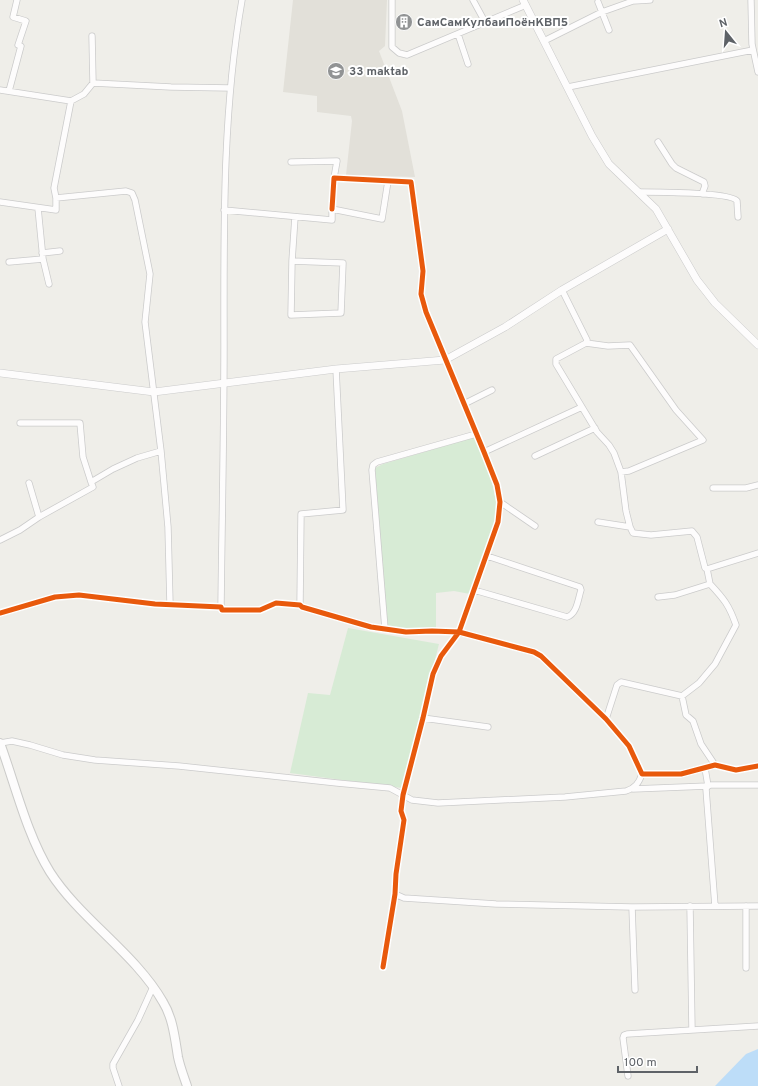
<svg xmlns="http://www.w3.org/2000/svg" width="758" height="1086" font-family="Overpass,sans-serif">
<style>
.education{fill:#e2e0d9}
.green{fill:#d7ebd5}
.water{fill:#bdddf8}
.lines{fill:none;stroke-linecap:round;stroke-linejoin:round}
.minor-casing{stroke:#cbcbcb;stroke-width:7}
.tertiary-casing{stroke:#cbcbcb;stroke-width:8}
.secondary-casing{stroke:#cbcbc9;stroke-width:10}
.minor{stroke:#fdfcfc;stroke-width:5.5}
.tertiary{stroke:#fdfcfc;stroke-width:7}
.secondary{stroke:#fdfcfc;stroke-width:8}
.cycleway-casing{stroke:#fff;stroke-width:8}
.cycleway{stroke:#e8590c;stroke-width:5}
.labels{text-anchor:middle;stroke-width:4;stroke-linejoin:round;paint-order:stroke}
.poi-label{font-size:12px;font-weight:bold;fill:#5e6267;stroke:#fff;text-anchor:start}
</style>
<rect width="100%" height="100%" fill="#efeee9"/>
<path class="education" d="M293,0h94l-2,46 -6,5 23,60 13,66 -69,-2 6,-54 -1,-5 -34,-4v-16l-34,-4z"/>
<path class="green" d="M475,437l15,36 7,33 -5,29 -22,59 -16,-3 -18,2v35l-23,1 -27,-2 -11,-159 8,-4z
M348,628l91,16 -37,144 -112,-15 18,-80 22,2z"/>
<path class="water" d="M758,1049v37h-43l31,-32z"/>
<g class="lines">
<g class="minor-casing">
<path id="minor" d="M392,0v47l7,6 8,2 119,-50
M473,0l12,22
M751,0l1,44 6,28
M598,2l11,28
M458,34l10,30
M92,36l1,47
M544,41l58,-29 31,-11 17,-1
M568,87l185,-37
M0,90l71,11 13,-7 9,-11 78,4 59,1
M9,91l12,-45 -3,-1 8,-24 -13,-4 4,-17
M71,101l-17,87 2,10 70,-7 6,2 3,7 15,74 -5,48 16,129 7,76 2,77
M658,142l14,22 4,4 28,14 1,4 -3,8
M291,162l46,-1 -3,17
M638,192c15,0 93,0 99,9l1,16
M0,202l56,8v-12
M38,208l5,51 6,25
M332,209l2,-31 77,4 12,89 -2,23 5,18 58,140 13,33 3,17 -2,20 -39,110 -18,24 -8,18 -10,44 -20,77 -2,16 3,9 -8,54 -1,20 -12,73
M224,210l108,10v-11l50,10 6,-38
M42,253l18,-2
M292,261l51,2 -2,50 -50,2 1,-54 3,-44
M9,262l34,-3
M562,290l25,50 -1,3 -30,16v5l41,68 12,13 5,8 7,19 5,39 4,16 3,6 18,2 41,-4 5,6 8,31 2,1 51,-16
M586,343l22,3 22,-1 46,65 27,30 -74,31 -8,1
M464,404l28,-14
M20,423h60l3,34 8,25
M484,452l98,-45
M535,456l60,-28
M29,483l10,34 54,-30 -2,-5 22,-13 24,-11 24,-7
M713,488h33l12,-3
M500,502l35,24
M598,522l32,5
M0,540l20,-10 19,-13
M474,590l93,27c10,-3 11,-18 14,-27l-1,-3 -93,-31
M658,597l17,-2 35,-11 -3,-15
M300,605l1,-91 42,-4 -7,-141
M221,607c1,-87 3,-175 3,-262 0,-115 -2,-231 18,-345
M0,613l55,-16 24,-2 76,9 66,3 1,3h38l16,-7 24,2 2,2 69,20 35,5 26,-1 27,1 75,20 7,4 65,63 23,27 13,28h39l34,-9 21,5 22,-4
M385,629l-13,-159 1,-5 4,-3 99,-28
M682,696l4,19 7,6 8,23 14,21
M423,718l65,9
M606,719l11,-34 4,-3 61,14 17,-13 16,-19 21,-39c-7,-20 -12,-26 -26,-41
M0,743l12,-2 18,4 33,10 32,5 84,6 158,17 53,5 22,12 26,3 127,-6 61,-6c9,-3 13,-8 16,-17
M633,789l75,-3 -3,-18
M395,894l9,4 92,6 136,3 126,-1
M690,906l2,124
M715,906l-9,-117 2,-3 3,-1h47
M632,907l3,83
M746,968v-62
M628,1076l-5,-38 1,-3 3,-1 131,-8
M119,1086l-6,-18v-4l25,-44 15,-33"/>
</g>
<g class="tertiary-casing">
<path id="tertiary" d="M523,0l69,136 17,28 47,45 41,71 18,23 43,42
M0,373l154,19 182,-23 109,-9 60,-33 57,-37 106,-61"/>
</g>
<g class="secondary-casing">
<path id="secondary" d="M0,743c15,41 27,92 50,129 30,47 85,81 113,130 10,16 12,37 15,55 2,10 6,20 9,29"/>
</g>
<use href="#minor" class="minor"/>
<use href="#tertiary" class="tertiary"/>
<use href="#secondary" class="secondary"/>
<g class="cycleway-casing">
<path id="cycleway" d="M332,209l2,-31 77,4 12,89 -2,23 5,18 58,140 13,33 3,17 -2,20 -39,110 -18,24 -8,18 -10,44 -20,77 -2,16 3,9 -8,54 -1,20 -12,73
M0,613l55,-16 24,-2 76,9 66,3 1,3h38l16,-7 24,2 2,2 69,20 35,5 26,-1 27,1 75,20 7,4 65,63 23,27 13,28h39l34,-9 21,5 22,-4"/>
</g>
<use href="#cycleway" class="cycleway"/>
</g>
<defs>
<g id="building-disc" transform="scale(0.9)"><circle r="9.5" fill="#919394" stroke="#fff"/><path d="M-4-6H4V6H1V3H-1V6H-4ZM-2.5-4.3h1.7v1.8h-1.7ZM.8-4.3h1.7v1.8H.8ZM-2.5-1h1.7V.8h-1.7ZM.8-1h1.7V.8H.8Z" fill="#fff"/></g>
<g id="school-disc" transform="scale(0.9)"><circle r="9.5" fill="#919394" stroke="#fff"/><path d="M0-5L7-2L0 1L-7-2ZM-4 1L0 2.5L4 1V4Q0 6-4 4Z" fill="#fff"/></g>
</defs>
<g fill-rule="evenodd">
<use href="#building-disc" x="404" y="22"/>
<use href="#school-disc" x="336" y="71"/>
</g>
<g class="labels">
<g class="poi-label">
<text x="417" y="26">СамСамКулбаиПоёнКВП5</text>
<text x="349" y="75">33 maktab</text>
</g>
</g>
<g transform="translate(726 32) rotate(343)" stroke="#ffffff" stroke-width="3" paint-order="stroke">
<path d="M0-3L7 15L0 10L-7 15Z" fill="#5e6267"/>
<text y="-6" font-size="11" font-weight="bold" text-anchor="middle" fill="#5e6267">N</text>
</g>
<path d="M618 1066v6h79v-6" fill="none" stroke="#5e6267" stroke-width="2"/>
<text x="624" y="1066" font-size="12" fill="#5e6267" stroke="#ffffff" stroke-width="3" paint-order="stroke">100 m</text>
</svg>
